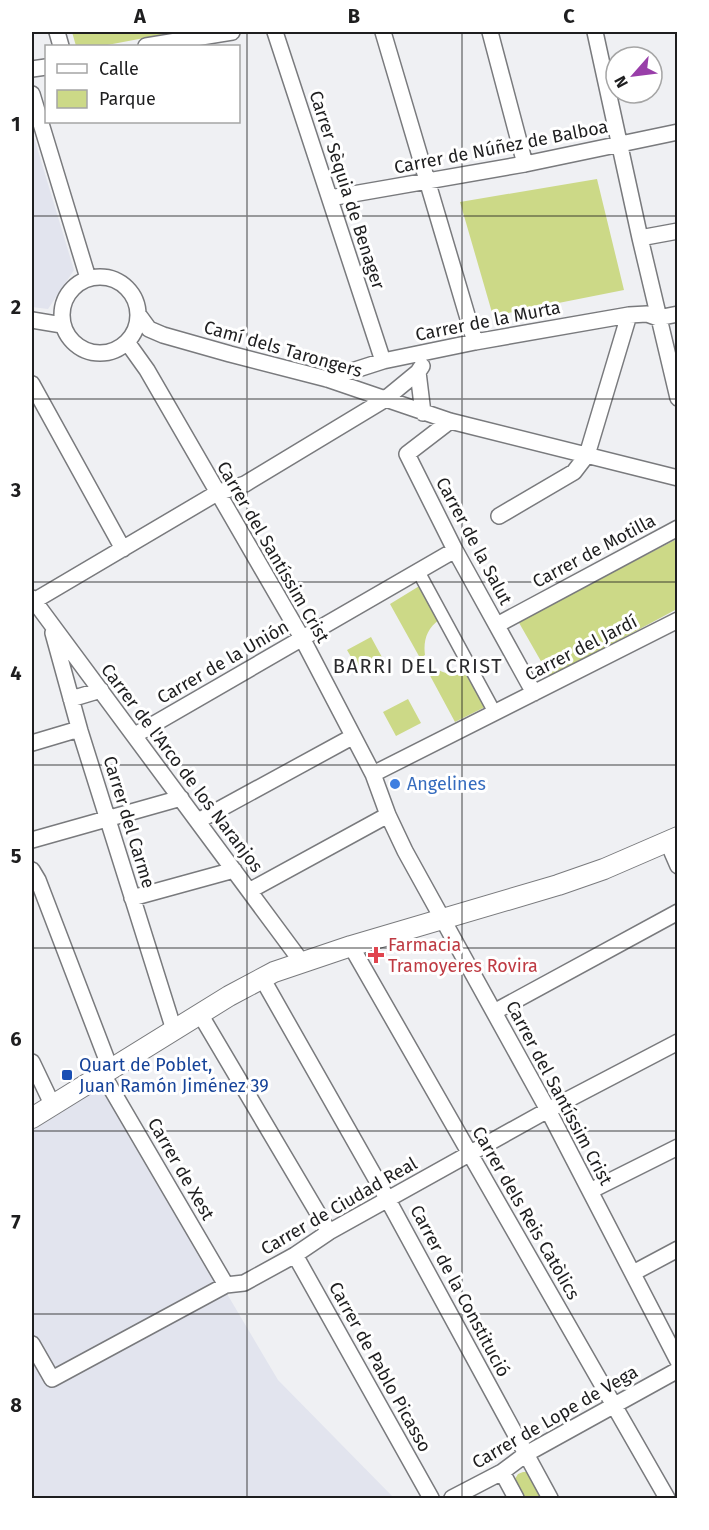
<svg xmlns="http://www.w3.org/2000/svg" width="709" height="1530" font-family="'Fira Sans',sans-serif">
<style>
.built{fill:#e2e4ee}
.green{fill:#ccd987}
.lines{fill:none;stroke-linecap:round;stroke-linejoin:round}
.pedestrian-casing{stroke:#797a7d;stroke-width:15}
.minor-casing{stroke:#797a7d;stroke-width:18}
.tertiary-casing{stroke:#797a7d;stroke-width:22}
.pedestrian{stroke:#fff;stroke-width:12}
.minor{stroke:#fff;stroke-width:15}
.tertiary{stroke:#fff;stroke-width:20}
.grid{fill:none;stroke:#1e1e1f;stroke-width:1.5;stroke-opacity:0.55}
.shop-dot{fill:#3f7fe0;stroke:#fff;stroke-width:2}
.health-dot{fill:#e0444e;stroke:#fff;stroke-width:2}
.transit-dot{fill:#1a4fb4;stroke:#fff;stroke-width:2}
.labels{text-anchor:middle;stroke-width:6;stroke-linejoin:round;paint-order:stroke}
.street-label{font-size:18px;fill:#1e1e1f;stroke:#fff}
.shop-label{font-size:18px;fill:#366cbe;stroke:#fff;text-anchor:start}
.health-label{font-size:18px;fill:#be3a42;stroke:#fff;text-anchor:start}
.transit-label{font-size:18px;fill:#164399;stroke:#fff;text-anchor:start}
.neighbourhood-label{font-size:20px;letter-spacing:1.5px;fill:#2b2b2e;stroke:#fff}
.neatline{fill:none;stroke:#1e1e1f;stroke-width:2}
.grid-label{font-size:20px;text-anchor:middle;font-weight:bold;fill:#1e1e1f}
</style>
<rect width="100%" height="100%" fill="#eff0f3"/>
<path class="built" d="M32,131l42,139 -26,39 -16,-2z
M95,1071l183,309 116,118h-362v-391z"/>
<path class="green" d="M72,32h104l-74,14h-26z
M597,179l27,111 -131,26 -33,-114z
M677,539v70l-127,68 -32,-56z
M421,585l18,35c-12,8 -16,21 -14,35l-5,3 -30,-54z
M371,637l12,22 -23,13 -13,-22z
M433,667c12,7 22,10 35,5l19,34 -32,16 -28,-52z
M408,699l13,24 -25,13 -13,-24z
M523,1472h6l17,26h-27l-7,-14 6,-10z"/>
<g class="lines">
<g class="pedestrian-casing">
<path id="pedestrian" d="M418,571l77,142"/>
</g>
<g class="minor-casing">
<path id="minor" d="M57,32l4,14
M275,32l108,329
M383,32l92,310
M490,32l35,132
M595,32l45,206 38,160
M146,46l86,-14
M32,69l14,-2
M32,94l56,184
M330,198l195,-34 153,-32
M640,238l38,-7
M62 315a38 38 0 1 1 76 0a38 38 0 1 1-76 0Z
M138,314l11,15 14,6 67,19 97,25 123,42 228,57
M32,320l30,5
M127,342l20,28 155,268 71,136 15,41 17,36 143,259 130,251
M422,366l-4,6 5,41
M327,379l56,-18 92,-19 154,-27 18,-1 11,4 20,-4
M32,384l91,165
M450,421l-43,33 48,96 79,143
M499,516l75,-44 13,-17 42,-140
M32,598l269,363
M34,601l183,-108 28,-9 139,-84 34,-28
M497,625l181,-97
M53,633l27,98 94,299
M71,699l30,-9
M135,735l320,-185
M32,743l47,-14
M373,774l305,-154
M198,821l154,-84
M32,840l149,-42
M668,843l10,23
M32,870l6,10 72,188
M249,891l139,-76
M132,898l102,-28
M351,946l316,552
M262,978l126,222 162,298
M494,1012l184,-100
M200,1014l129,218
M32,1062l20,42
M102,1073l124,212
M590,1191l88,-44
M295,1255l136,243
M633,1273l45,-24
M32,1344l20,35 174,-94 18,-2 51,-28 34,-23 219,-122 130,-68
M502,1472l14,26
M452,1498l50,-26 24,-18 152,-84"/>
</g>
<g class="tertiary-casing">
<path id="tertiary" d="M32,1118l197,-122 45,-24 77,-26 207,-61 46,-16 74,-32"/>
</g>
<use href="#pedestrian" class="pedestrian"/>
<use href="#minor" class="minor"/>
<use href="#tertiary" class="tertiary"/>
</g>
<path class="grid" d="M247,32v1466M462,32v1466M32,216h646M32,399h646M32,582h646M32,765h646M32,948h646M32,1131h646M32,1314h646"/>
<circle class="shop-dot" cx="395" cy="784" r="6"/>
<path class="health-dot" d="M373 946h6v6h6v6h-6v6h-6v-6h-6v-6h6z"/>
<rect class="transit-dot" x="61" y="1069" width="12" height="12" rx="3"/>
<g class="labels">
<g class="street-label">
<text transform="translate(501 147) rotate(-11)" y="6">Carrer de Núñez de Balboa</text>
<text transform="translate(347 190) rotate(72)" y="6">Carrer Sèquia de Benager</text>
<text transform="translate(488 321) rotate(-11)" y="6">Carrer de la Murta</text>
<text transform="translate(283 349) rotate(16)" y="6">Camí dels Tarongers</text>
<text transform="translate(474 541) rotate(62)" y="6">Carrer de la Salut</text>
<text transform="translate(594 551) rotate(-28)" y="6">Carrer de Motilla</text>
<text transform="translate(273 552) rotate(60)" y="6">Carrer del Santíssim Crist</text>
<text transform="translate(581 648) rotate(-27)" y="6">Carrer del Jardí</text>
<text transform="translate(223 662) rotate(-30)" y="6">Carrer de la Unión</text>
<text transform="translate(182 768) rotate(53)" y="6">Carrer de l'Arco de los Naranjos</text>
<text transform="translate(129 822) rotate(73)" y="6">Carrer del Carme</text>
<text transform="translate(559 1093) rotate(62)" y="6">Carrer del Santíssim Crist</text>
<text transform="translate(181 1169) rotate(60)" y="6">Carrer de Xest</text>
<text transform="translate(339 1206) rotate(-30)" y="6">Carrer de Ciudad Real</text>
<text transform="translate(526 1213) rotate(60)" y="6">Carrer dels Reis Catòlics</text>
<text transform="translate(460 1291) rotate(62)" y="6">Carrer de la Constitució</text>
<text transform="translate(380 1367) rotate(61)" y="6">Carrer de Pablo Picasso</text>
<text transform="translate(555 1417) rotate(-30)" y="6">Carrer de Lope de Vega</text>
</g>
<g class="shop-label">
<text x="407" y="790">Angelines</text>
</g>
<g class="health-label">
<text x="388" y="951">Farmacia<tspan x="388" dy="21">Tramoyeres Rovira</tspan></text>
</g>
<g class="transit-label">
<text x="79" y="1071">Quart de Poblet,<tspan x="79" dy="21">Juan Ramón Jiménez 39</tspan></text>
</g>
<g class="neighbourhood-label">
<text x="418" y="673">BARRI DEL CRIST</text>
</g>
</g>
<rect width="709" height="1530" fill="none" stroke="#ffffff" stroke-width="66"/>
<rect x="45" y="45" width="195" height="78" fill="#ffffff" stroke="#a5a5a5" stroke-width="1.5"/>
<rect x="57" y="64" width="30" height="9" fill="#ffffff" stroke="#a5a5a5" stroke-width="1.5"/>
<text x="99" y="75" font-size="18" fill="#1e1e1f">Calle</text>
<rect x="57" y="90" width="30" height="18" fill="#ccd987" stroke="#a5a5a5" stroke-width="1.5"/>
<text x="99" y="105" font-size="18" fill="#1e1e1f">Parque</text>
<g transform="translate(634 75) rotate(242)"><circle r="28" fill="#ffffff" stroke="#a5a5a5" stroke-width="1.5"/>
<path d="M0-4.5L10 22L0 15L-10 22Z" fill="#993ea9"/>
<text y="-9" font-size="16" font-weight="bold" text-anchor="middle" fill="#1e1e1f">N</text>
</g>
<rect x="33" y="33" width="643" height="1464" class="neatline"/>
<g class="grid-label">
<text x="140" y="23">A</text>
<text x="354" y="23">B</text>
<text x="569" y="23">C</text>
<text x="16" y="131">1</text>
<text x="16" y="314">2</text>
<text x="16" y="497">3</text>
<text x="16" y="680">4</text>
<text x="16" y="863">5</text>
<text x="16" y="1046">6</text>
<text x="16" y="1229">7</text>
<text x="16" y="1412">8</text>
</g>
</svg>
